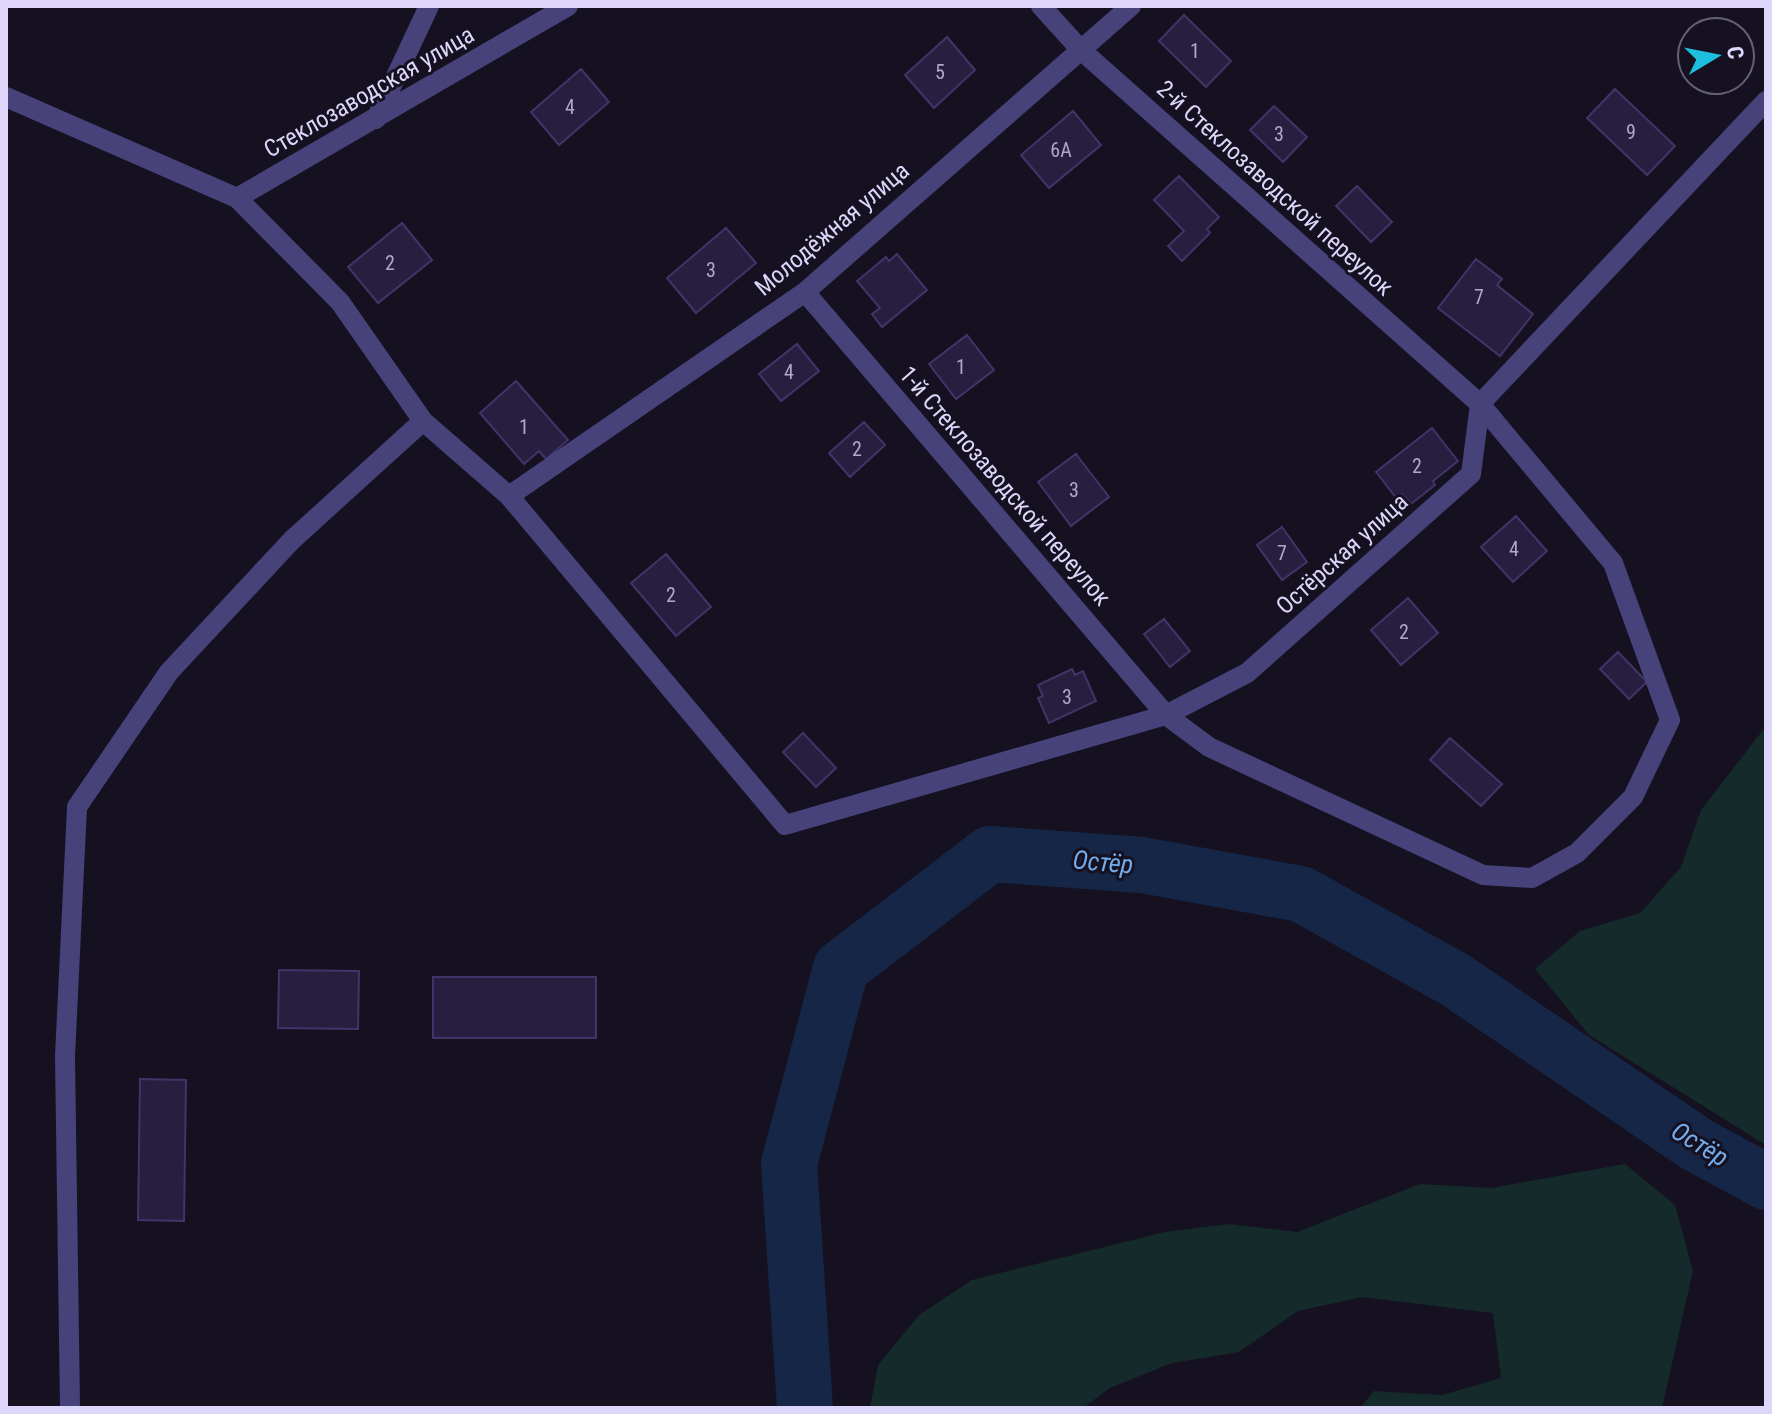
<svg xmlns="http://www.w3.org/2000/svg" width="1772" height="1414" font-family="'Roboto Condensed',sans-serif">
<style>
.green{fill:#152a2a}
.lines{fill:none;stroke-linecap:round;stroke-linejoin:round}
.river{stroke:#162646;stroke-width:56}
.building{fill:#281f40;stroke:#423469;stroke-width:2}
.minor{stroke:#47427a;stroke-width:20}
.labels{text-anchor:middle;stroke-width:6;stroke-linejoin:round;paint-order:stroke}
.number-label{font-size:20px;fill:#b0a8cc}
.street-label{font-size:24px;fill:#ddd6fa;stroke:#151121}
.water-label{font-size:26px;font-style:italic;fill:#72acec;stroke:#151121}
</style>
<rect width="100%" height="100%" fill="#151121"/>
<path class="green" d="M1766,726v419l-177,-110 -54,-66 45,-38 60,-18 41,-46 20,-57z
M1625,1164l50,41 18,66 -31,137h-302l14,-17 68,4 59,-17 -8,-65 -131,-16 -64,14 -59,41 -67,11 -62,25 -27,20h-213l8,-43 41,-50 53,-35 193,-48 64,-8 68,8 123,-48 71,4z"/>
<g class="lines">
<path class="river" d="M805,1408l-16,-244 52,-196 149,-114 152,11 159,29 153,85 242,165 70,38"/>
</g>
<path class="building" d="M1184,15l47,46 -25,26 -47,-46z
M947,37l28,33 -41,38 -29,-33z
M581,69l28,33 -50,43 -28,-33z
M1615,89l60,57 -28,29 -60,-57z
M1274,106l33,31 -24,25 -33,-32z
M1073,111l28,34 -52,43 -28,-33z
M1179,176l40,41 -12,12 3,4 -28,28 -14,-15 16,-15 -30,-31z
M1357,186l35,36 -21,20 -35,-36z
M402,223l30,37 -54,43 -30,-36z
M726,228l30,35 -60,50 -29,-35z
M897,254l30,36 -45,37 -10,-13 8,-6 -23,-27 29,-24 3,4z
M1476,259l26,20 -5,6 36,29 -33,42 -62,-48z
M967,335l27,35 -38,29 -27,-35z
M797,344l22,27 -38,30 -22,-27z
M516,381l52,59 -22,19 -7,-8 -15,13 -44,-51z
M864,422l21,23 -35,32 -21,-24z
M1432,428l26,33 -25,20 2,4 -24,19 -9,-10 -5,5 -21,-27z
M1076,454l33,43 -38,29 -33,-44z
M1516,516l31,35 -34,31 -32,-35z
M1282,527l25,35 -25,18 -25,-35z
M666,554l45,53 -35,29 -45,-53z
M1408,598l30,35 -37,32 -30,-35z
M1164,619l26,32 -20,16 -26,-33z
M1618,652l29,30 -18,17 -29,-30z
M1072,669l3,6 8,-4 13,30 -47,22 -11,-25 5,-2 -5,-11z
M803,733l33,35 -20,19 -33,-35z
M1450,738l52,46 -21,22 -51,-46z
M279,970l80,1 -1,58 -80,-1z
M433,977h163v61h-163z
M140,1079l46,1 -2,141 -46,-1z"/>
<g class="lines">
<path class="minor" d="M6,97l231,101 103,104 83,119 86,75 276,329 381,-110 81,-42 224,-199 9,-70 286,-303
M376,119l53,-113
M237,198l331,-192
M805,292l361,423 43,32 274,128 49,3 45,-25 56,-56 37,-77 -57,-157 -133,-159 -399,-354 -40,-44
M509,496l296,-204 326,-286
M70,1408l-5,-352 12,-249 92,-135 123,-132 131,-119"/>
</g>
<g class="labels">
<g class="number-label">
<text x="1195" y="58">1</text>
<text x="940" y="79">5</text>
<text x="570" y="114">4</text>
<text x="1631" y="139">9</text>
<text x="1279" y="141">3</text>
<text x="1061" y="157">6А</text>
<text x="390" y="270">2</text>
<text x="711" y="277">3</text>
<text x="1479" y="304">7</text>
<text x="961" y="374">1</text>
<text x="789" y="379">4</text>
<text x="524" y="434">1</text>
<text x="857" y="456">2</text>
<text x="1417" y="473">2</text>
<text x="1074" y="497">3</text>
<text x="1514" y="556">4</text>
<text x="1282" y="560">7</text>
<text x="671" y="602">2</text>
<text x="1404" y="639">2</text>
<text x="1067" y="704">3</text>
</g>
<g class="street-label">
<text transform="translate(369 92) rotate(-30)" y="8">Стеклозаводская улица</text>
<text transform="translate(1275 188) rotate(42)" y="8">2-й Стеклозаводской переулок</text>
<text transform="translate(832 229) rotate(-40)" y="8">Молодёжная улица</text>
<text transform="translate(1005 486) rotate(49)" y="8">1-й Стеклозаводской переулок</text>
<text transform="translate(1342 554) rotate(-42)" y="8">Остёрская улица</text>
</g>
<g class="water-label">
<text transform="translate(1103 862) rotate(5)" y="9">Остёр</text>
<text transform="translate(1700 1144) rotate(31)" y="9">Остёр</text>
</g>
</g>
<rect width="1772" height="1414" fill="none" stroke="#ddd6fa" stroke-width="16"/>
<g transform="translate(1716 56) rotate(80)"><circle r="38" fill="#151121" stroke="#656078" stroke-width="2"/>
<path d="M0-6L14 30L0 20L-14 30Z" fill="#1ebfde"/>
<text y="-12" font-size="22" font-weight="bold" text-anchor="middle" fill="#ddd6fa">С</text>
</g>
</svg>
